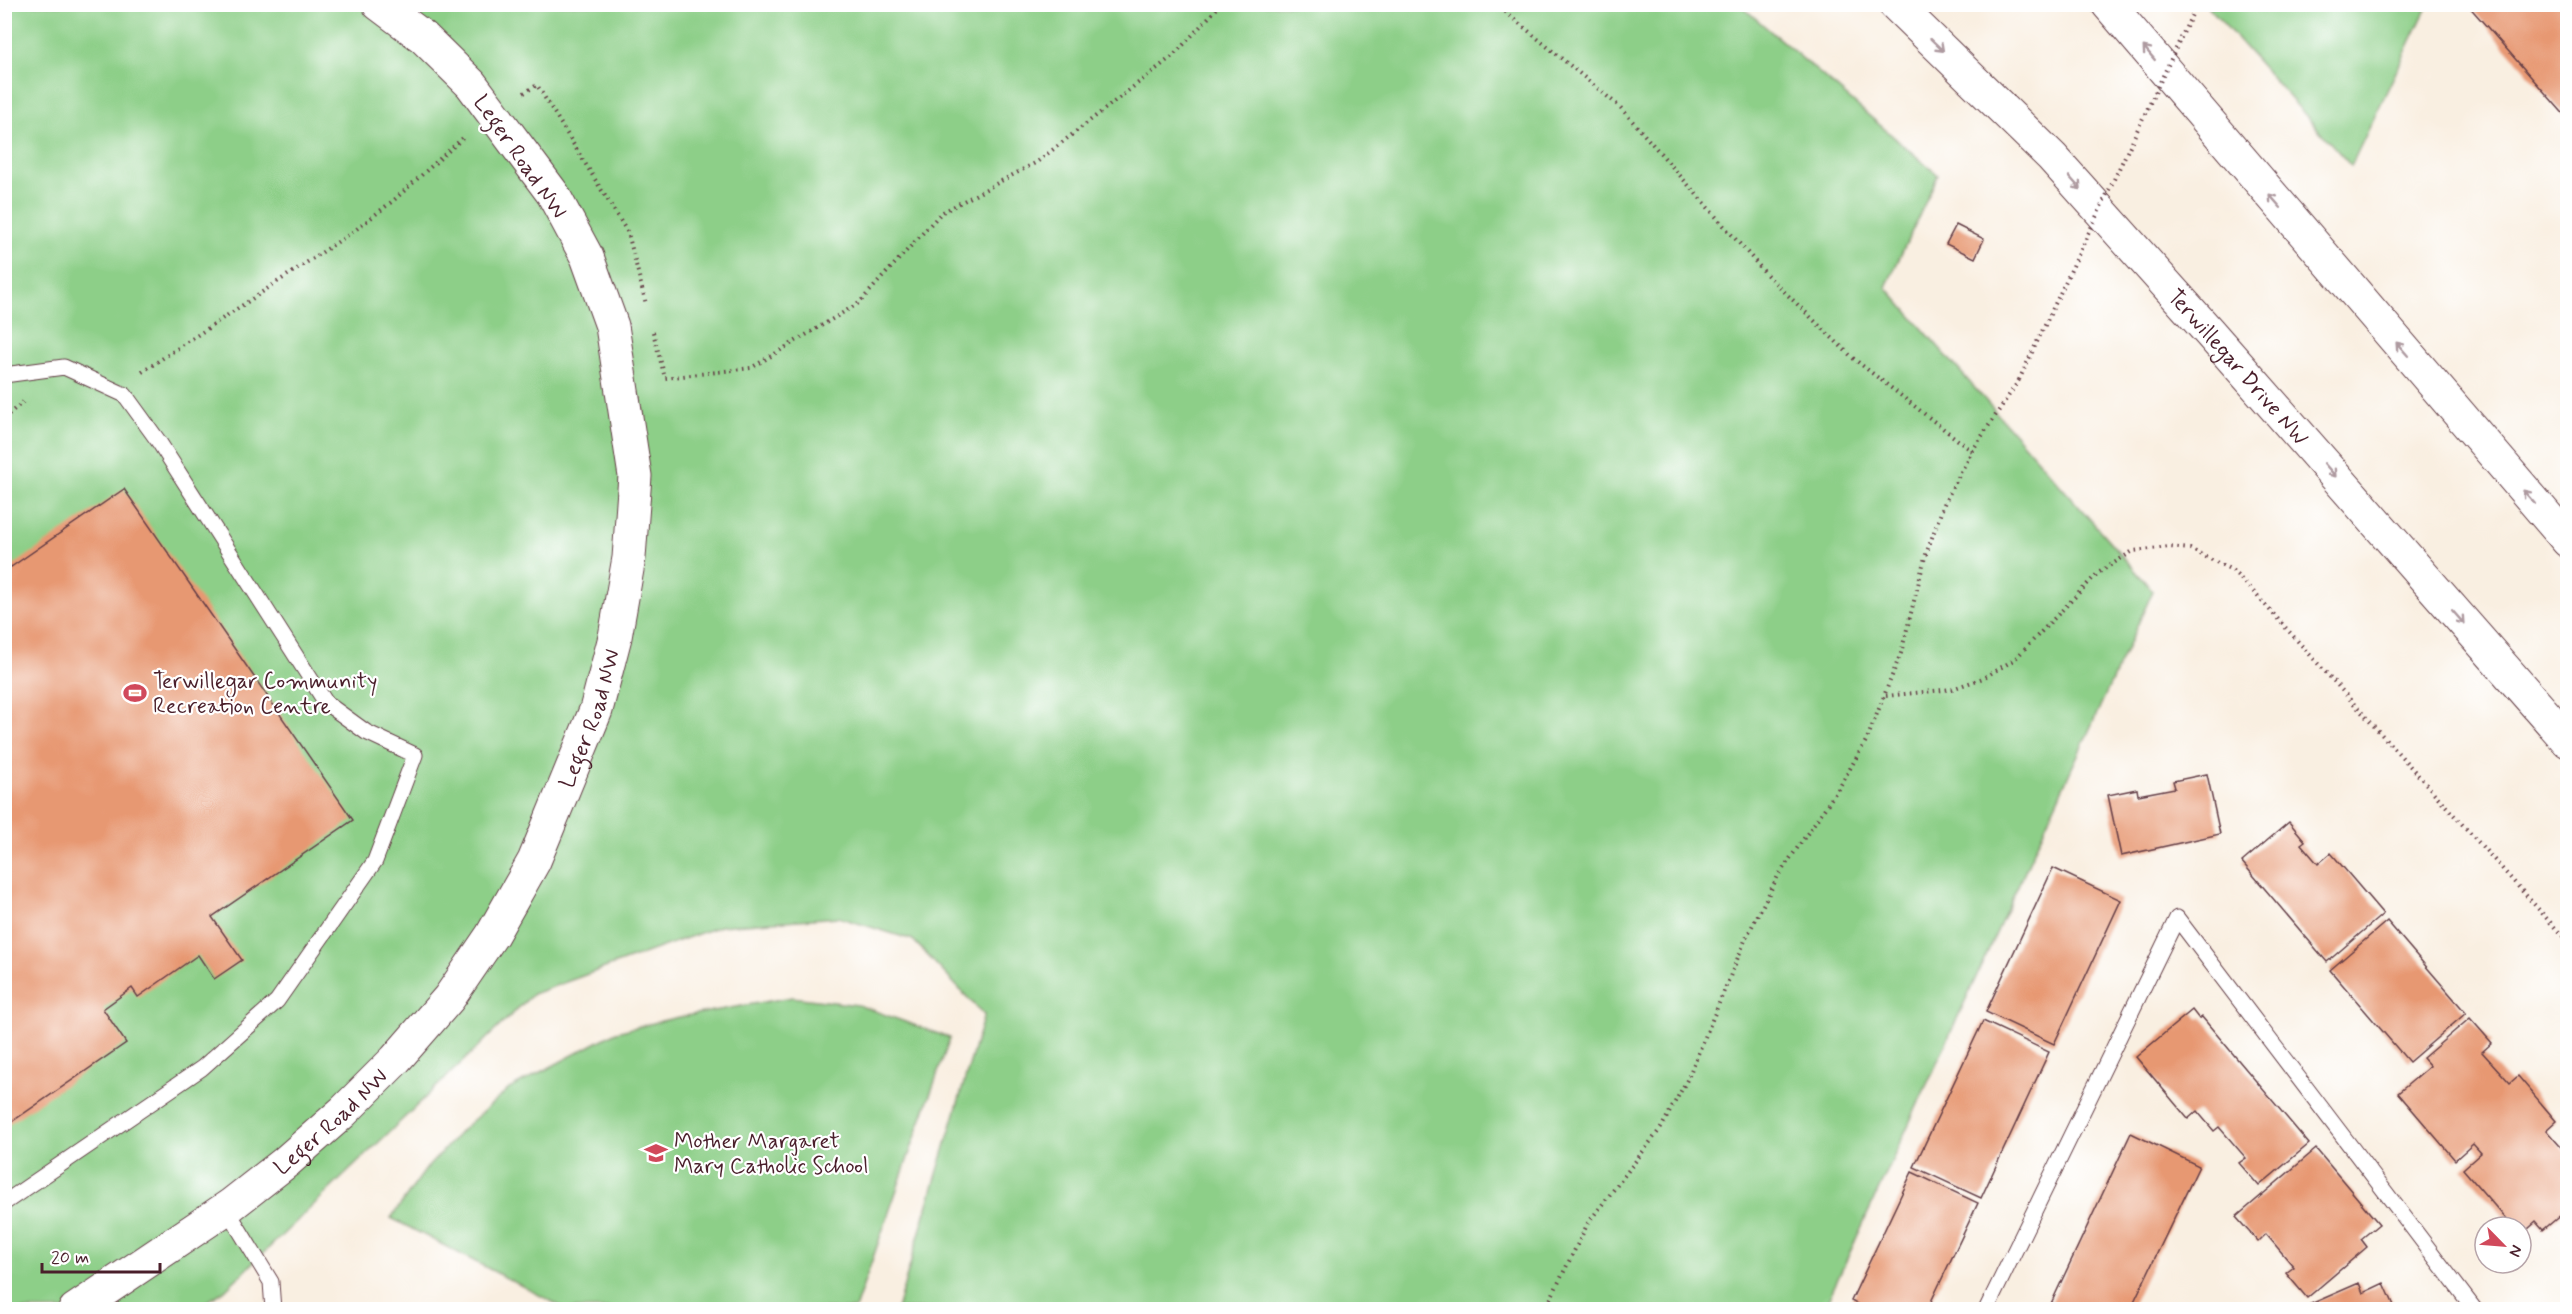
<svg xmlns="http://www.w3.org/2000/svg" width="2572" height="1314" font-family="Mynerve,sans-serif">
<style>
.green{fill:#8dcf88;stroke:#6c775a;stroke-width:1.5}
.building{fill:#e79872}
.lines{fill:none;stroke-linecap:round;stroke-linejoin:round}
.lane-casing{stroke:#643e46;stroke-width:17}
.secondary-casing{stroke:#643e46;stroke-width:35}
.primary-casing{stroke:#643e46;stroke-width:35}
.path{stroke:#643e46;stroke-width:4;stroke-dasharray:1.5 4.5;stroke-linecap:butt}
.lane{stroke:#fff;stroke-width:15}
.secondary{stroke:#fff;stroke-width:33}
.primary{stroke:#fff;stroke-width:33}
.path-bridge{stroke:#643e46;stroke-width:4;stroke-dasharray:1.5 4.5;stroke-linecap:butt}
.oneway{stroke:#ae9aa0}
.labels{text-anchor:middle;stroke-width:4.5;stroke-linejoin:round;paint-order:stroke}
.street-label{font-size:22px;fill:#4a1f2b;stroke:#fff}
.poi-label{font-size:22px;fill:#4a1f2b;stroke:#fff;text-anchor:start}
</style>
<rect width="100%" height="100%" fill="#fff"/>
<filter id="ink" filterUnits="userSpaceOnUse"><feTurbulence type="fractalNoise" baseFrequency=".0167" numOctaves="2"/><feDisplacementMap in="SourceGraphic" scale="12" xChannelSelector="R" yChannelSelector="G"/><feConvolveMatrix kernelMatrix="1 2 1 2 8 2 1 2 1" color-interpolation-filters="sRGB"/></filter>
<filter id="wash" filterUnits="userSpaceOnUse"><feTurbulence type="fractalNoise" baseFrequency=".008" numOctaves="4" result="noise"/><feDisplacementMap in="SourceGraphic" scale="24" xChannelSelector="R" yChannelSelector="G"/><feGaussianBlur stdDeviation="1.35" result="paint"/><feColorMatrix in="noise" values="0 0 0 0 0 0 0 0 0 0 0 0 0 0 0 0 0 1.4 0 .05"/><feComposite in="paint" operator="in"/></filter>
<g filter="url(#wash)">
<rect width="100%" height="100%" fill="#f9efe1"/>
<path class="green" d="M5,5h1735l198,170 -52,112 267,304 -329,718h-927l87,-294 -71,-75 -75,-23 -118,9 -187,68 -309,297 -29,18 -190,1z
M2207,5h221l-77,161z
M792,997l66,8 92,33 -95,271h-289l-175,-91 35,-49 39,-42 44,-38 107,-57 58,-14z"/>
<g id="blocks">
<path class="building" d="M2467,4h101v115z
M1956,225l28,14 -9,19 -29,-14z
M124,489l229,331 -141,97 30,43 -28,19 -16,-24 -60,42 -6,-9 -29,21 23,34 -122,84v-569l7,9z
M2207,774l13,60 -99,22 -13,-61 29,-6 1,6 37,-7 -2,-7z
M2289,822l16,19 -4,3 17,20 13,-11 52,61 -56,48 -85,-100z
M2053,868l68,32 -67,144 -68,-32z
M2387,921l79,92 -57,49 -79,-92z
M2192,1010l7,9 3,-2 107,127 -50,42 -20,-23 7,-5 -27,-31 -5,4 -17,-20 -9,8 -52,-62z
M2470,1018l22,25 -10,9 28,31 8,-7 38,45 -10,9 22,25v54l-25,21 -7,-8 -15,13v-8h-8l-50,-58 18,-16 -8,-9 -18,16 -57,-67 32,-27 -7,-8z
M1983,1021l66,31 -68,146 -67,-31z
M2131,1133l68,33 -69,144h-82z
M2316,1149l63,75 -18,15 6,8 -60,51 -21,-25 8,-6 -28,-33 -8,8 -22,-25z
M1912,1172l66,31 -51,107h-59l-17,-9z
M2359,1283l4,10 21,-10 12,27h-99z"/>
</g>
</g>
<g filter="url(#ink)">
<use href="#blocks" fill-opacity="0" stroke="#643e46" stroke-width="1.5"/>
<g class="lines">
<g class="lane-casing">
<path id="lane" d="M4,375l60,-8 61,28 34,47 167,261 40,29 49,23 -40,106 -98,140 -75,67 -198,135
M226,1208l45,74 2,28
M1986,1310l191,-392 298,392"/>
</g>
<g class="secondary-casing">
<g id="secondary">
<path id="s1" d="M75,1310l156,-105 55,-43 57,-50 52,-52 54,-62 43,-63 42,-74 62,-151 19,-73 14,-79 6,-82 -23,-150 -25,-69 -34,-63 -82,-110 -48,-47 -44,-33"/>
</g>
</g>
<g class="primary-casing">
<g id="primary">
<path id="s2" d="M1895,4l157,153 157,175 359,409"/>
<path d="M2108,4l460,537"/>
</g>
</g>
<path class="path" d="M1496,4l124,103 147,168 87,84 118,92
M524,93l13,-8 91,148 18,71
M653,332l12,46 86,-10 108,-65 82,-90 96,-51 137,-107 47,-51
M142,372l212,-141 40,-31 71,-64
M4,418l19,-16
M1886,696l66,-7 31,-11 31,-18 84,-87 35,-22 36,-4 21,2 42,21 18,18 318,354
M1545,1310l43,-87 73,-95 27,-50 58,-140 32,-62 62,-90 27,-47 34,-86 24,-96 19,-53 28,-53 47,-71"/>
<use href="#lane" class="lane"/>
<use href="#secondary" class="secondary"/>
<use href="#primary" class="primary"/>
<path class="path-bridge" d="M2019,380l178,-376"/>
</g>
<defs><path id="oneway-shaft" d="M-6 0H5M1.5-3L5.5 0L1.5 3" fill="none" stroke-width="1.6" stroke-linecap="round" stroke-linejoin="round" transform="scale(1.5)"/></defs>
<g class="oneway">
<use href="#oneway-shaft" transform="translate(1937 45) rotate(44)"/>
<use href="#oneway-shaft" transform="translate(2149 53) rotate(-130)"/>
<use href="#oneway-shaft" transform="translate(2075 183) rotate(48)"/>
<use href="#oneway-shaft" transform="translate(2275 201) rotate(-131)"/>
<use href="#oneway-shaft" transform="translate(2402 349) rotate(-131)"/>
<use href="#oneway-shaft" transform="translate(2330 470) rotate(49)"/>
<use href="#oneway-shaft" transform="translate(2529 497) rotate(-131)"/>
<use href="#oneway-shaft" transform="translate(2458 617) rotate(49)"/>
</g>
</g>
<defs>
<g id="stadium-bare" transform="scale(1.8)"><path d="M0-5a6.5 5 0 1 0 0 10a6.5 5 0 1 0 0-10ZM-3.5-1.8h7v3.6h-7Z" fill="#d1495b" stroke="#fff" stroke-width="2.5" paint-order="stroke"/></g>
<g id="school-bare" transform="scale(1.8)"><path d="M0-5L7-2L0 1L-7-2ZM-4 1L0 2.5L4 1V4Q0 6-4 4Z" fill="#d1495b" stroke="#fff" stroke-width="2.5" paint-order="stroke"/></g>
</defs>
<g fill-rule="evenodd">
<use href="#stadium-bare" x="135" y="693"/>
<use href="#school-bare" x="656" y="1153"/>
</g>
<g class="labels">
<g class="street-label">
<text transform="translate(521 156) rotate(55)" y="8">Leger Road NW</text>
<text dy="8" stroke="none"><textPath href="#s2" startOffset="500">Terwillegar Drive NW</textPath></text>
<text dy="8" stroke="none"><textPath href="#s1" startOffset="804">Leger Road NW</textPath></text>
<text dy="8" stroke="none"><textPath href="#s1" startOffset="318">Leger Road NW</textPath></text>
</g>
<g class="poi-label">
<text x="153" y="688">Terwillegar Community<tspan x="153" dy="25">Recreation Centre</tspan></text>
<text x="674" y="1148">Mother Margaret<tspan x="674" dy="25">Mary Catholic School</tspan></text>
</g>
</g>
<rect width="2572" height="1314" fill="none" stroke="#fff" stroke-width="24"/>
<g transform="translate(2503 1245) rotate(115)"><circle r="28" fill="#ffffff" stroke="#b7a5aa" stroke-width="1.5"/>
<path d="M0-4.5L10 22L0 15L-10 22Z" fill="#d1495b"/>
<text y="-9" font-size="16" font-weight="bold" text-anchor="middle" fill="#4a1f2b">N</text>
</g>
<path d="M42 1263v9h118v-9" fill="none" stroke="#4a1f2b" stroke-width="3"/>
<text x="51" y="1263" font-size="18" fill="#4a1f2b" stroke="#ffffff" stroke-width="4.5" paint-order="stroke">20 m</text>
</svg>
